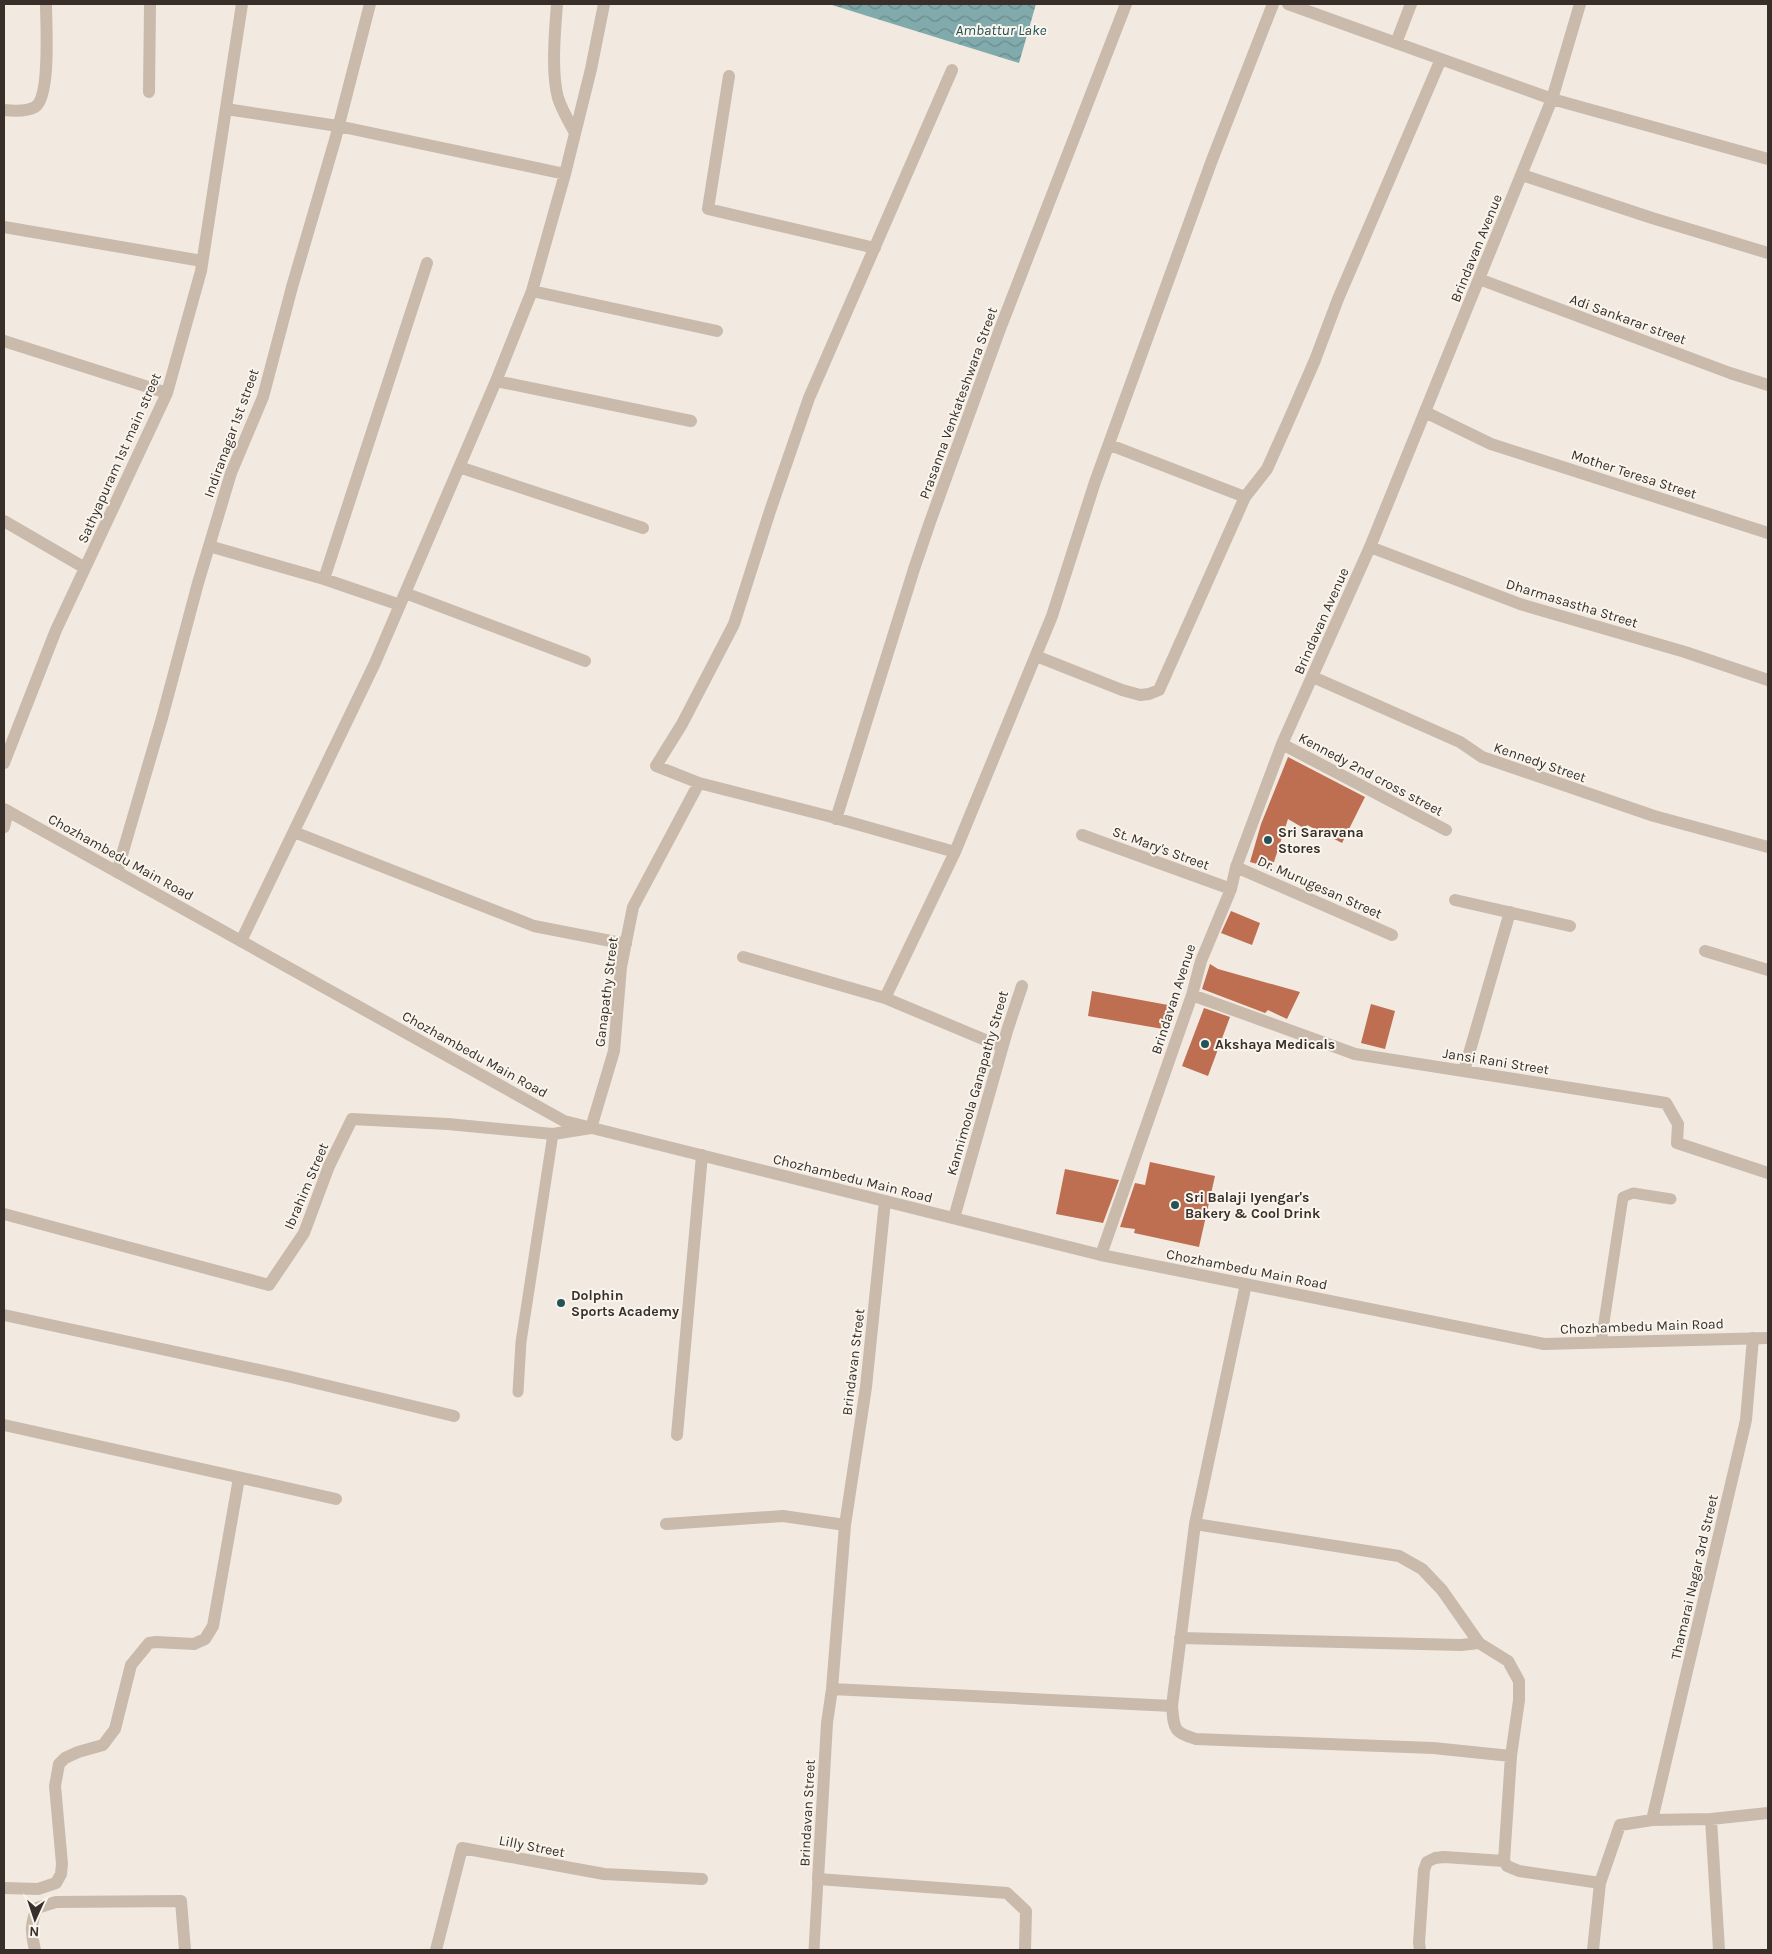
<svg xmlns="http://www.w3.org/2000/svg" width="1772" height="1954" font-family="Karla,sans-serif">
<style>
.water{fill:url(#water-waves)}
.building{fill:#be6f52}
.lines{fill:none;stroke-linecap:round;stroke-linejoin:round}
.service{stroke:#c9baac;stroke-width:11}
.minor{stroke:#c9baac;stroke-width:12}
.tertiary{stroke:#c9baac;stroke-width:12}
.poi-dot{fill:#235257;stroke:#f9f4ec;stroke-width:2}
.labels{text-anchor:middle;stroke-width:4;stroke-linejoin:round;paint-order:stroke}
.street-label{font-size:14px;fill:#382f2b;stroke:#f9f4ec}
.poi-label{font-size:14px;font-weight:bold;fill:#382f2b;stroke:#f9f4ec;text-anchor:start}
.water-label{font-size:15px;font-style:italic;fill:#235257;stroke:#f9f4ec}
</style>
<defs>
<pattern id="water-waves" width="16" height="10" patternUnits="userSpaceOnUse" patternTransform="scale(1.25)"><rect width="16" height="10" fill="#81aaad"/><path d="M0 5q4-4 8 0t8 0" fill="none" stroke="#6b8b8d"/></pattern>
</defs>
<rect width="100%" height="100%" fill="#f2eae0"/>
<path class="water" d="M832,4h204l-17,59 -187,-58z"/>
<path class="building" d="M1288,757l77,40 -23,46 -35,-18 -2,4 -17,-10 -16,49 -22,-6 11,-38z
M1231,911l29,12 -8,22 -31,-12z
M1210,964l8,5 82,23 -13,27 -19,-9 -3,3 -63,-24z
M1092,991l76,14 -5,24 -75,-13z
M1371,1004l24,7 -10,38 -24,-6z
M1204,1008l26,9 -22,59 -26,-10z
M1150,1162l65,14 -16,71 -65,-14 1,-4 -15,-2 15,-44 10,2z
M1065,1169l54,11 -16,43 -47,-9z"/>
<g class="lines">
<path class="service" d="M1601,1342l22,-145 10,-4 38,6
M518,1392l3,-50 32,-208
M814,1950l4,-71"/>
<path class="minor" d="M557,4c-2,26 -6,68 1,94 4,12 11,24 17,35
M1288,4l264,95 216,60
M1396,43l15,-39
M952,70l-143,328 -39,113 -36,113 -52,100 -26,42 43,17 129,33 127,36 97,-236 43,-134 117,-322 61,-156
M729,76l-21,133 167,39
M149,92l1,-88
M226,109l112,17 227,48
M4,110c9,1 22,2 31,-3 16,-10 11,-84 11,-103
M1522,175l130,43 116,35
M4,227l198,34
M1479,279l251,94 38,12
M532,291l185,40
M4,341l163,52
M496,381l195,40
M1425,412l66,32 277,89
M1110,445l135,52
M459,467l184,61
M4,521l81,47
M209,546l115,33 103,-316
M1370,547l150,57 165,48 83,28
M324,579l76,26
M405,593l180,68
M1036,656l86,34 18,5 9,-1 10,-4 86,-193 22,-28 21,-47 27,-62 23,-61 103,-240
M1313,677l147,65 22,15 172,59 114,31
M1282,744l164,86
M4,763l52,-133 111,-237 34,-122 41,-267
M836,819l78,-250 16,-47 70,-193 126,-325
M4,827l4,-16
M294,832l240,94 92,18
M1082,835l149,54
M1236,867l156,68
M117,872l45,-154 36,-135 33,-110 32,-76 29,-110 43,-147 35,-136
M1455,900l115,26
M241,941l134,-278 121,-282 36,-90 33,-117 26,-105 13,-65
M1705,951l63,19
M743,957l142,41 117,49
M1192,995l163,59 311,49 12,21 -1,19 91,30
M885,998l70,-146
M1464,1071l46,-159
M4,1214l265,71 35,-52 25,-67 23,-47 96,5 105,10 38,-6 23,-77 7,-84 12,-60 66,-124
M954,1218l53,-187 15,-45
M1101,1255l91,-260 9,-34 30,-72 5,-22 46,-123 88,-197 182,-448 28,-95
M1246,1284l-51,240 -23,182c2,22 1,27 24,33l237,9 78,8
M4,1315l283,61 167,40
M4,1425l332,74
M677,1435l25,-280
M666,1524l117,-8 62,9 21,-138 19,-186
M1195,1524l204,32 23,13 20,21 37,53 29,18 11,20v19l-8,56 -7,105 3,5 12,5 81,12
M845,1525l-13,164 -5,34 -9,156 189,14 19,18 -1,39
M1180,1638l281,7 18,-2
M832,1689l340,17
M1711,1819l8,131
M1652,1820l94,-400 7,-82
M4,1888l34,1 18,-6 5,-9 1,-10 -7,-78 4,-22 6,-6 13,-6 25,-7 12,-16 16,-64 18,-22 7,-1 38,2 11,-5 8,-13 26,-148
M35,1950c-4,-18 -5,-25 2,-42l19,-6 125,-1 4,49
M436,1950l26,-102 142,26 98,5
M1420,1950l-1,-7 5,-73 3,-8 8,-4 9,-1 60,4
M1593,1950l7,-67 20,-58 32,-5 59,-1 57,-6"/>
<path class="tertiary" d="M4,809l560,312 537,134 443,89 224,-6"/>
</g>
<g class="poi-dot">
<circle cx="1268" cy="840" r="5"/>
<circle cx="1205" cy="1044" r="5"/>
<circle cx="1175" cy="1205" r="5"/>
<circle cx="561" cy="1303" r="5"/>
</g>
<g class="labels">
<g class="street-label">
<text transform="translate(1476 248) rotate(-68)" y="5">Brindavan Avenue</text>
<text transform="translate(1628 319) rotate(20)" y="5">Adi Sankarar street</text>
<text transform="translate(958 403) rotate(-70)" y="5">Prasanna Venkateshwara Street</text>
<text transform="translate(231 433) rotate(-70)" y="5">Indiranagar 1st street</text>
<text transform="translate(119 458) rotate(-66)" y="5">Sathyapuram 1st main street</text>
<text transform="translate(1634 474) rotate(18)" y="5">Mother Teresa Street</text>
<text transform="translate(1572 603) rotate(17)" y="5">Dharmasastha Street</text>
<text transform="translate(1321 621) rotate(-66)" y="5">Brindavan Avenue</text>
<text transform="translate(1540 762) rotate(19)" y="5">Kennedy Street</text>
<text transform="translate(1371 774) rotate(28)" y="5">Kennedy 2nd cross street</text>
<text transform="translate(1161 848) rotate(20)" y="5">St. Mary's Street</text>
<text transform="translate(121 857) rotate(29)" y="5">Chozhambedu Main Road</text>
<text transform="translate(1320 887) rotate(24)" y="5">Dr. Murugesan Street</text>
<text transform="translate(606 992) rotate(-83)" y="5">Ganapathy Street</text>
<text transform="translate(1173 999) rotate(-72)" y="5">Brindavan Avenue</text>
<text transform="translate(475 1054) rotate(29)" y="5">Chozhambedu Main Road</text>
<text transform="translate(1496 1061) rotate(9)" y="5">Jansi Rani Street</text>
<text transform="translate(977 1083) rotate(-74)" y="5">Kannimoola Ganapathy Street</text>
<text transform="translate(853 1178) rotate(14)" y="5">Chozhambedu Main Road</text>
<text transform="translate(306 1186) rotate(-67)" y="5">Ibrahim Street</text>
<text transform="translate(1247 1269) rotate(11)" y="5">Chozhambedu Main Road</text>
<text transform="translate(1642 1326) rotate(-2)" y="5">Chozhambedu Main Road</text>
<text transform="translate(853 1362) rotate(-83)" y="5">Brindavan Street</text>
<text transform="translate(1694 1577) rotate(-77)" y="5">Thamarai Nagar 3rd Street</text>
<text transform="translate(807 1813) rotate(-87)" y="5">Brindavan Street</text>
<text transform="translate(532 1846) rotate(11)" y="5">Lilly Street</text>
</g>
<g class="poi-label">
<text x="1278" y="837">Sri Saravana<tspan x="1278" dy="16">Stores</tspan></text>
<text x="1215" y="1049">Akshaya Medicals</text>
<text x="1185" y="1202">Sri Balaji Iyengar's<tspan x="1185" dy="16">Bakery &amp; Cool Drink</tspan></text>
<text x="571" y="1300">Dolphin<tspan x="571" dy="16">Sports Academy</tspan></text>
</g>
<g class="water-label">
<text x="1001" y="35">Ambattur Lake</text>
</g>
</g>
<rect width="1772" height="1954" fill="none" stroke="#382f2b" stroke-width="10"/>
<g transform="translate(35 1919) rotate(183)" stroke="#f9f4ec" stroke-width="4" paint-order="stroke">
<path d="M0-4L9 19L0 12L-9 19Z" fill="#382f2b"/>
<text y="-8" font-size="14" font-weight="bold" text-anchor="middle" fill="#382f2b">N</text>
</g>
</svg>
